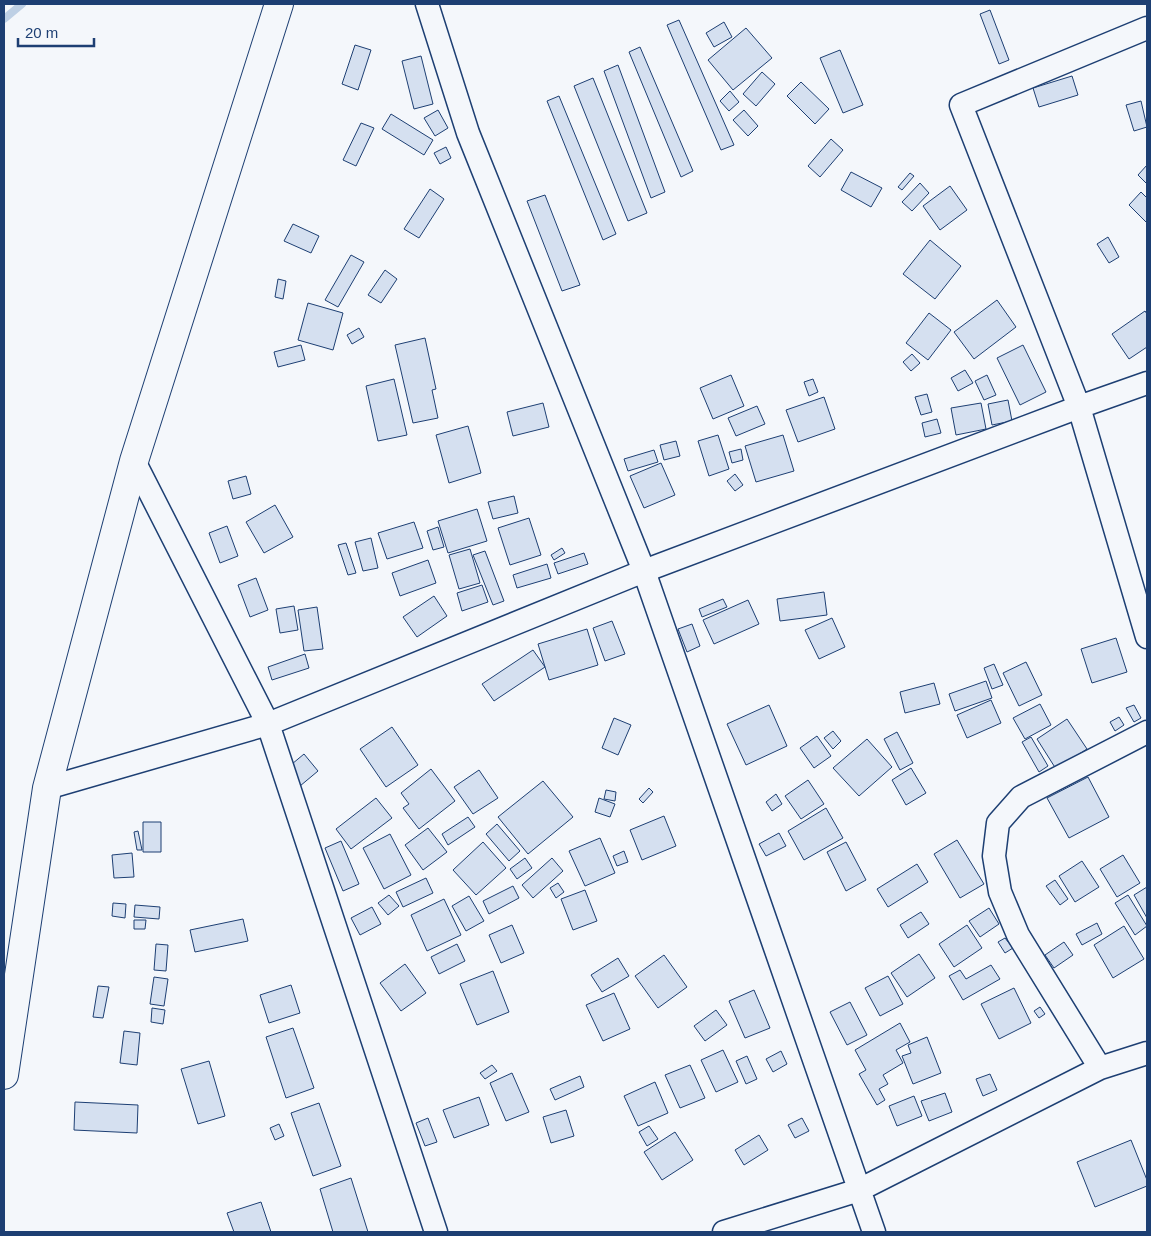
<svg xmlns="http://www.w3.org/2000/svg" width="1151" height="1236" font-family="Helvetica,sans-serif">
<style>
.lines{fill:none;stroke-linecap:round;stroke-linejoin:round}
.stream{stroke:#bed0e5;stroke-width:8}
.building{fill:#d5e0f0;stroke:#1d3f73}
.street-casing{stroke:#1d3f73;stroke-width:25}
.highway-casing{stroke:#1d3f73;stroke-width:30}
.street{stroke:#f4f7fb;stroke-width:22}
.highway{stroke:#f4f7fb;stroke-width:28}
</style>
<rect width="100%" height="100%" fill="#f4f7fb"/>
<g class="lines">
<path class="stream" d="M4,19l18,-15"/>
</g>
<path class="building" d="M990,10l19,50 -10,4 -19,-50z
M679,20l55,125 -13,5 -54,-125z
M724,22l8,15 -18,10 -8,-14z
M746,28l26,30 -39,32 -25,-30z
M355,45l16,5 -13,40 -16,-6z
M640,47l53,124 -12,6 -52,-125z
M840,50l23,55 -20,8 -23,-55z
M421,56l12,48 -19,5 -12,-48z
M618,65l47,127 -14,6 -47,-127z
M762,72l13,12 -19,22 -13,-12z
M1072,76l6,19 -39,12 -6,-19z
M593,78l54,135 -19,8 -54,-135z
M801,82l28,27 -14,15 -28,-28z
M730,91l9,11 -10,9 -9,-10z
M559,96l57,138 -13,6 -56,-139z
M1141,101l6,26 -13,4 -8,-26z
M438,110l10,18 -13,8 -11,-18z
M744,110l14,16 -10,10 -15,-16z
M391,114l42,26 -9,15 -42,-26z
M361,123l13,5 -18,38 -13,-6z
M831,139l12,11 -23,27 -12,-11z
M446,147l5,11 -11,6 -6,-11z
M1147,165v17l-1,1 -8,-8z
M851,172l31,16 -11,19 -30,-17z
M910,173l4,3 -12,14 -4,-3z
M920,183l9,10 -17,18 -10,-9z
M950,186l17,24 -27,20 -17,-24z
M430,189l14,10 -25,39 -15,-9z
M1141,192l6,6v25l-18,-18z
M545,195l35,90 -18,6 -35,-90z
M293,224l26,12 -8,17 -27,-12z
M1108,237l11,20 -10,6 -12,-19z
M930,240l31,26 -26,33 -32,-25z
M351,255l13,7 -26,45 -13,-7z
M385,270l12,9 -16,24 -13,-8z
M278,279l8,2 -3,18 -8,-2z
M997,300l19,27 -42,32 -20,-27z
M308,303l35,10 -10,37 -35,-10z
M1145,311l2,3v33l-18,12 -17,-25z
M929,313l22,17 -23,30 -22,-17z
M359,328l5,9 -12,7 -5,-9z
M425,338l11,51 -4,1 6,28 -25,5 -18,-78z
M301,345l4,15 -27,7 -4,-15z
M1023,345l23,47 -26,13 -23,-47z
M912,354l8,9 -9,8 -8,-9z
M965,370l8,13 -15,8 -7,-13z
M731,375l13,31 -31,13 -13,-31z
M987,375l9,20 -12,5 -9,-19z
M394,379l13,56 -29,6 -12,-55z
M813,379l5,13 -9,4 -5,-14z
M927,394l5,18 -11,3 -6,-18z
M824,397l11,32 -37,13 -12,-32z
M1008,400l4,21 -20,4 -4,-21z
M543,403l6,24 -36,9 -6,-24z
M981,403l5,26 -30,6 -5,-27z
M757,406l8,18 -29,12 -8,-18z
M937,419l4,14 -16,4 -3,-14z
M468,426l13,47 -32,10 -13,-48z
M718,435l11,34 -20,7 -11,-35z
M783,435l11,36 -38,11 -11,-36z
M676,441l4,15 -16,4 -4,-15z
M741,449l2,11 -11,3 -3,-11z
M654,450l4,12 -30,9 -4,-12z
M661,463l14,32 -31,13 -14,-32z
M735,474l8,11 -8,6 -8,-10z
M246,476l5,18 -18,5 -5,-18z
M514,496l4,17 -25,6 -5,-17z
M275,505l18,32 -29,16 -18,-31z
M477,509l10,32 -39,12 -10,-32z
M529,518l12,37 -31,10 -12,-37z
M414,522l9,26 -36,11 -9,-26z
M227,526l11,30 -18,7 -11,-30z
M438,527l6,20 -11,3 -6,-19z
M371,538l7,30 -15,3 -8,-29z
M346,543l10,30 -8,2 -10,-30z
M562,548l3,5 -11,7 -3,-5z
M470,549l10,34 -21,6 -10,-34z
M485,551l19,50 -11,4 -20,-50z
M584,553l4,11 -30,10 -4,-11z
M428,560l8,23 -36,13 -8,-23z
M547,564l4,14 -34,10 -4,-13z
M256,578l12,32 -18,7 -12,-32z
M482,585l6,17 -26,9 -5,-18z
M824,592l3,23 -47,6 -3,-22z
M434,596l13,20 -30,21 -14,-20z
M723,599l4,8 -25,10 -3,-8z
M748,600l11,24 -45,20 -11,-24z
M294,606l4,24 -18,3 -4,-24z
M317,607l6,42 -19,2 -6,-41z
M832,618l13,29 -26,12 -14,-29z
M612,621l13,33 -20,7 -12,-33z
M692,624l8,22 -13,6 -9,-23z
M587,629l11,36 -49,15 -11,-36z
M1116,638l11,34 -35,11 -11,-34z
M533,650l12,17 -51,34 -12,-17z
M305,654l4,14 -37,12 -4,-13z
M1026,662l16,33 -23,11 -16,-33z
M994,664l9,21 -11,4 -8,-21z
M986,681l6,17 -37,13 -6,-17z
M934,683l6,21 -35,9 -5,-21z
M991,700l10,23 -34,15 -10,-23z
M1040,704l11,21 -26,14 -12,-21z
M769,705l18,41 -41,19 -19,-41z
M1134,705l7,13 -7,4 -8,-14z
M1119,717l5,8 -9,6 -5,-9z
M614,718l17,7 -13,30 -16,-7z
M1067,719l20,30 -31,20 -19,-30z
M392,727l26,38 -32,22 -26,-38z
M833,731l8,10 -8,8 -9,-11z
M897,732l16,31 -13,7 -16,-31z
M817,736l14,20 -17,12 -14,-20z
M1031,737l17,29 -9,6 -17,-30z
M867,739l25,28 -33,29 -26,-28z
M304,754l14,17 -18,15 -14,-17z
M911,768l15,25 -20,12 -14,-25z
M431,769l24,32 -36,28 -16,-21 6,-4 -8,-11z
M479,770l19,28 -25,16 -19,-27z
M1088,777l21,40 -40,21 -22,-40z
M808,780l16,24 -23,15 -16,-23z
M543,781l30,36 -45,37 -30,-37z
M649,788l4,4 -10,11 -4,-4z
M606,790l10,2 -1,9 -11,-2z
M776,794l6,10 -10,7 -6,-9z
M376,798l16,20 -41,31 -15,-20z
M599,798l16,6 -5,13 -15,-5z
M826,808l17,30 -39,22 -16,-29z
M664,816l12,30 -34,14 -12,-30z
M468,817l7,10 -27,18 -6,-11z
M143,822h18v30h-18z
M497,824l23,27 -11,10 -23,-27z
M428,828l19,24 -24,18 -18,-25z
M138,831l4,19h-5l-3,-18z
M779,833l7,13 -20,10 -7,-12z
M390,834l21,41 -27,14 -21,-41z
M600,838l15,35 -30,13 -16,-35z
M957,840l27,44 -24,14 -26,-44z
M341,841l18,43 -16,7 -18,-43z
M483,842l23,26 -30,27 -23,-25z
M846,842l20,38 -20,11 -19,-39z
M624,851l4,11 -11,4 -4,-10z
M132,853l2,24 -20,1 -2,-23z
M1123,855l17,28 -23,14 -17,-28z
M525,858l7,10 -15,11 -7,-10z
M552,858l11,13 -30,27 -11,-13z
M1082,861l17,26 -24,15 -16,-26z
M917,864l11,18 -40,25 -11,-18z
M426,878l7,15 -30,14 -7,-15z
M1055,880l13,19 -8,6 -14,-19z
M558,883l6,9 -8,6 -6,-10z
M513,886l6,12 -30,16 -6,-13z
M1147,887v31l-13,-23z
M585,890l12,31 -24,9 -12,-31z
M389,895l10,11 -11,9 -10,-12z
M1128,895l19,31 -12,9 -20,-32z
M469,896l15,25 -18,10 -14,-25z
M444,899l17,36 -34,16 -16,-36z
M113,903l13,1 -1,14 -13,-2z
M135,905l25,2 -1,12 -25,-2z
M372,907l9,17 -21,11 -9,-17z
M989,908l10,16 -19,13 -11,-16z
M921,912l8,12 -21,14 -8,-13z
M243,919l5,22 -53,11 -5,-22z
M134,920h12l-1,9h-11z
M1097,923l5,11 -20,11 -6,-11z
M512,925l12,28 -23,10 -12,-28z
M967,925l15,23 -28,19 -15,-23z
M1124,926l20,33 -31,19 -19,-33z
M1005,938l8,10 -8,5 -7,-11z
M1064,942l9,13 -19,13 -9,-13z
M156,944l12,1 -2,26 -12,-1z
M457,944l8,17 -26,13 -8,-17z
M919,954l16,24 -28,19 -16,-24z
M664,955l23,32 -29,21 -23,-32z
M618,958l11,18 -27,16 -11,-17z
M405,964l21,29 -25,18 -21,-28z
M991,965l9,14 -37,21 -14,-24 11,-6 6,9z
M493,971l16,41 -32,13 -17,-41z
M888,976l15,28 -23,12 -15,-28z
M154,977l14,2 -4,27 -14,-2z
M291,985l9,28 -31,10 -9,-28z
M98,986l11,1 -6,31 -10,-1z
M1014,988l17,35 -32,16 -18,-35z
M754,990l16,38 -25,10 -16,-37z
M614,993l16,36 -27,12 -17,-36z
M850,1002l17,33 -20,10 -17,-33z
M1040,1007l5,7 -6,4 -5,-7z
M152,1008l13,2 -2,14 -12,-2z
M716,1010l11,15 -22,16 -11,-15z
M900,1023l10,19 -14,8 7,13 -20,12 5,9 -9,5 6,11 -8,5 -18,-31 7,-4 -11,-20z
M293,1028l21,60 -28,10 -20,-61z
M124,1031l16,2 -3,32 -17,-2z
M927,1037l14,36 -28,11 -11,-28 9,-3 -3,-8z
M723,1050l15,32 -22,10 -15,-32z
M781,1051l6,13 -14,8 -7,-13z
M747,1056l10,23 -11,5 -10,-23z
M209,1061l16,55 -27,8 -17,-55z
M492,1065l5,6 -12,8 -5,-6z
M690,1065l15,33 -25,10 -15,-33z
M512,1073l17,39 -23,9 -16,-38z
M990,1074l7,16 -14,6 -7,-17z
M580,1076l4,11 -29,13 -5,-11z
M655,1082l13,31 -30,13 -14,-30z
M945,1093l7,19 -23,9 -8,-20z
M914,1096l8,20 -25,10 -8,-20z
M479,1097l10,28 -35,13 -11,-28z
M75,1102l63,3 -1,28 -63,-3z
M319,1103l22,63 -28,10 -22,-63z
M566,1110l8,26 -23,7 -8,-26z
M428,1118l9,24 -12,4 -9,-23z
M802,1118l7,13 -14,7 -7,-13z
M279,1124l5,12 -9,4 -5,-12z
M649,1126l9,13 -11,7 -8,-14z
M675,1132l18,28 -31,20 -18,-28z
M759,1135l9,15 -24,15 -9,-15z
M1131,1140l16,40v6l-52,21 -18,-45z
M351,1178l17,54h-35l-13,-43z
M261,1202l10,30h-37l-7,-19z"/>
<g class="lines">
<g class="street-casing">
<path id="street" d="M427,4l41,129 176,438 230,661
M1147,28l-186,77 118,302 68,230
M134,461l134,263 168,508
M47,788l221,-64 376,-153 435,-164 68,-24
M1100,1068l-82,-133 -18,-43 -6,-36 4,-33 23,-26 126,-65
M724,1232l135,-42 241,-122 47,-15"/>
</g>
<g class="highway-casing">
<path id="highway" d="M4,1075l43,-287 87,-327 145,-457"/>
</g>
<use href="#street" class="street"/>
<use href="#highway" class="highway"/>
</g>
<rect width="1151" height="1236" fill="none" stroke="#1d3f73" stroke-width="10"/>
<path d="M18 38v8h76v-8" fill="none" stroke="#1d3f73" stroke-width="2.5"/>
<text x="25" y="38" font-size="15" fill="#1d3f73" stroke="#f4f7fb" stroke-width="4" paint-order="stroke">20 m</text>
</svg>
